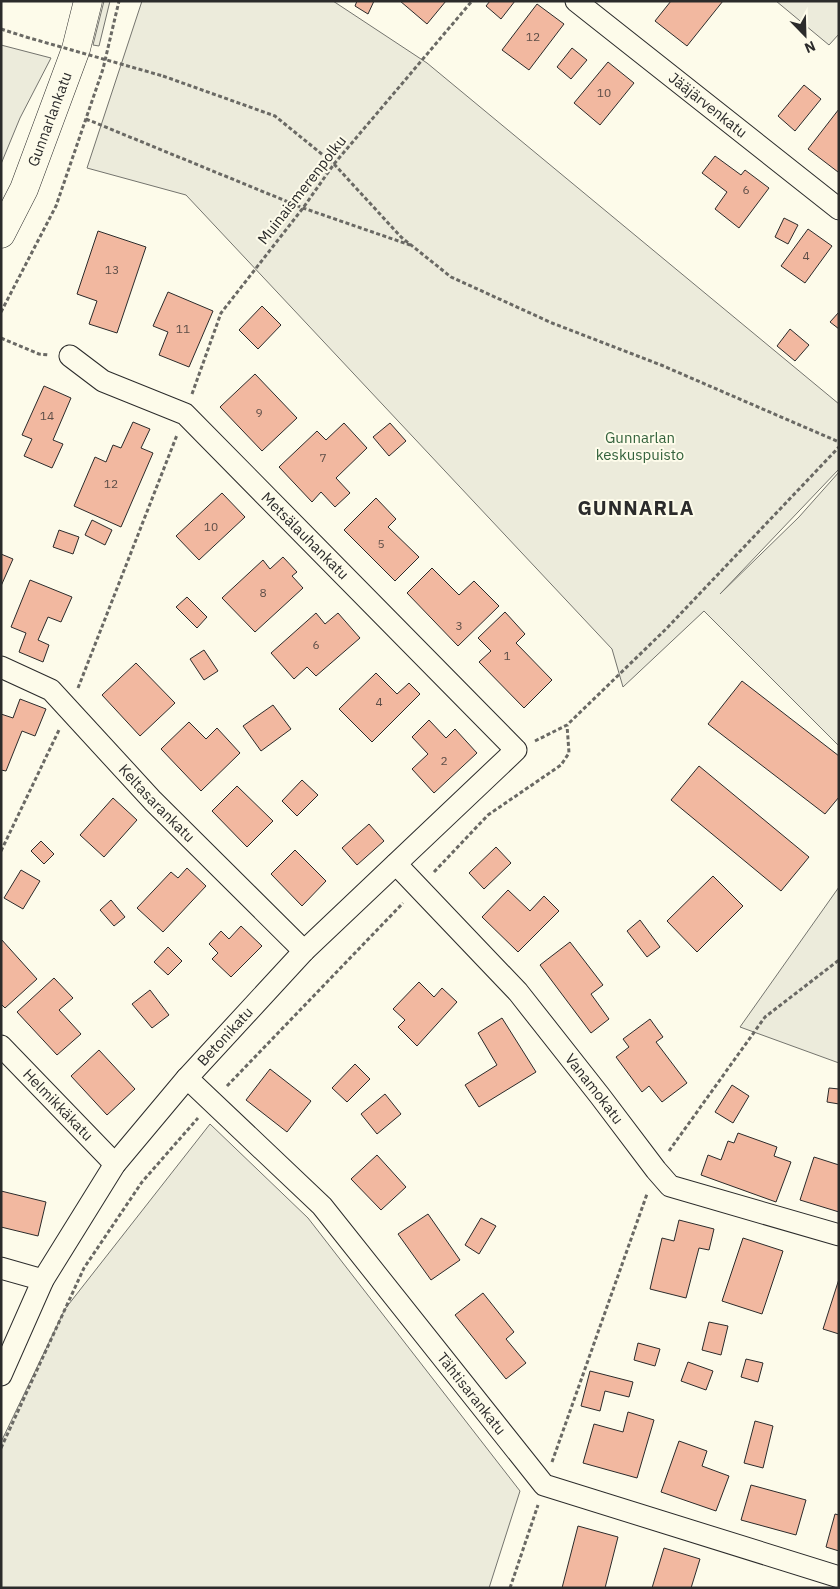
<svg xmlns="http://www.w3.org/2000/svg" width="840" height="1589" font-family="'IBM Plex Sans',sans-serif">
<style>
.green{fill:#ecebdb;stroke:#74746e}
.building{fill:#f2b8a0;stroke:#2b2b2b}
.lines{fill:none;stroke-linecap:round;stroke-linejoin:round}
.street-casing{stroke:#2b2b2b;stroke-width:23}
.secondary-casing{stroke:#2b2b2b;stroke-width:29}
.path{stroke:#6a6964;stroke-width:3;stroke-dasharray:4 2.5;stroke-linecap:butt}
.street{stroke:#fdfbea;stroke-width:21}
.secondary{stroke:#fdfbea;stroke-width:28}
.path-bridge{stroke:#6a6964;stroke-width:3;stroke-dasharray:4 2.5;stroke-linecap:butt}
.labels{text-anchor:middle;stroke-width:4;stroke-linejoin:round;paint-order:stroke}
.number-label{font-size:12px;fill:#5d4e48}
.street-label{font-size:15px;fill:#2b2b2b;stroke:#fdfbea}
.park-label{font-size:15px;fill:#34623c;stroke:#fdfbea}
.district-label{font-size:20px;font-weight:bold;letter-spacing:1px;fill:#2b2b2b;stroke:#fdfbea}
</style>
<rect width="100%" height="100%" fill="#fdfbea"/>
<path class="green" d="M104,1h6l-11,45 -6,-1z
M142,1h191l94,62 412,341v65l-119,125 79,-77 40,-45v274l-135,-135 -81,76 -11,-38 -426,-454 -99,-27z
M776,1h63v33l-10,11z
M1,45l50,13 -31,60 -19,46z
M839,887v176l-99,-36z
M210,1124l98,94 212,273 -31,97h-488v-146l64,-133z"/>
<path class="building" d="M357,1h17l-6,13 -13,-8z
M400,1h46l-19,23z
M490,1h25l-14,18 -15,-13z
M671,1h52l-36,45 -32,-25z
M537,4l27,20 -35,46 -27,-20z
M572,48l15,12 -16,19 -14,-12z
M608,62l26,21 -34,42 -26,-22z
M804,85l17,14 -26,32 -17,-15z
M839,109v62l-1,1 -30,-23z
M715,156l26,19 4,-5 24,18 -30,40 -24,-19 12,-17 -25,-19z
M784,218l14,7 -10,19 -13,-7z
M808,229l24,17 -27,37 -24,-17z
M98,231l48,16 -29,86 -28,-9 8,-23 -20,-7z
M168,292l45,19 -24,56 -30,-12 9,-23 -15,-6z
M262,306l19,19 -23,24 -19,-19z
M839,312v17l-9,-7z
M790,329l19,16 -14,16 -18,-15z
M255,374l42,44 -35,33 -42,-44z
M44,386l27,12 -18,42 10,4 -11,24 -28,-12 8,-17 -10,-4z
M133,422l17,7 -9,19 12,5 -32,74 -47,-21 21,-49 11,5 7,-17 8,3z
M344,423l23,25 -31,30 14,15 -15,14 -14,-15 -9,10 -33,-35 38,-36 9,9z
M390,423l16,18 -17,15 -16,-19z
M222,493l23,24 -46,43 -23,-24z
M376,498l20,21 -8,8 31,30 -24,24 -51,-51z
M92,520l20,10 -7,15 -20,-10z
M59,530l20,7 -6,17 -20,-7z
M1,554l12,5 -12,27z
M283,557l14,15 -5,4 11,12 -48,44 -33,-34 41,-38 7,9z
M432,568l27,27 15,-14 25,25 -41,40 -51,-53z
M30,580l42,17 -11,25 -13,-5 -10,23 11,5 -6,17 -24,-10 7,-19 -15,-6z
M187,597l20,20 -10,11 -21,-21z
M505,612l20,22 -9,9 36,37 -28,28 -45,-46 12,-11 -13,-13z
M316,613l9,11 13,-11 22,25 -44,38 -9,-9 -13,12 -23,-26z
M204,650l14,21 -14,9 -14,-21z
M136,663l39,40 -35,33 -38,-41z
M376,673l21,21 12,-11 11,11 -48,48 -33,-33z
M742,681l97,75v41l-14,17 -117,-90z
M20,699l26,10 -11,27 -13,-5 -16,40 -5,-1v-56l12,4z
M273,705l18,24 -30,22 -18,-25z
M429,720l17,18 9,-9 22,24 -43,40 -22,-24 16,-15 -16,-17z
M189,722l17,17 11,-11 23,25 -39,38 -40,-42z
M699,766l110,91 -28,34 -110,-91z
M302,780l16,15 -21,21 -15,-15z
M237,786l36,35 -26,26 -35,-36z
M113,798l24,22 -33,37 -24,-22z
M369,824l15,17 -27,24 -15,-17z
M41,841l13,13 -10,10 -13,-13z
M496,847l15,16 -27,26 -15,-16z
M295,850l31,31 -24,25 -31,-32z
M187,868l19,18 -43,46 -26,-24 34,-36 7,6z
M21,870l19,11 -17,28 -19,-11z
M713,876l30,30 -46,46 -30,-31z
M508,890l22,21 14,-15 15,15 -41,41 -36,-35z
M111,900l14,17 -11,9 -14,-16z
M640,920l20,27 -13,10 -20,-26z
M241,926l21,20 -31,31 -19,-18 6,-6 -9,-9 12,-13 8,8z
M1,939l36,40 -32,29 -4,-4z
M570,942l33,43 -12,9 18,25 -18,14 -51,-68z
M168,947l14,14 -14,14 -14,-13z
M54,978l19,20 -14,12 22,24 -24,21 -40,-43z
M419,982l15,15 8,-9 15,14 -40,44 -19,-19 7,-7 -12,-11z
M150,990l19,25 -17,13 -20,-24z
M502,1018l34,54 -57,35 -14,-22 32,-20 -19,-32z
M650,1019l13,18 -7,5 31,41 -25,19 -13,-16 -7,6 -26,-35 13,-10 -6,-8z
M99,1050l36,39 -28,26 -36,-39z
M355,1064l15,15 -23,23 -15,-14z
M270,1069l41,32 -24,31 -41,-32z
M732,1085l17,11 -16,27 -18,-11z
M829,1088l10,1v15l-12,-2z
M385,1094l16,20 -24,20 -16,-20z
M738,1133l39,14 -3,9 17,6 -15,40 -75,-27 7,-20 13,5 7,-19 6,2z
M377,1155l29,32 -25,23 -30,-31z
M814,1157l25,8v47l-39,-12z
M1,1191l45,11 -8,34 -37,-9z
M428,1214l32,46 -29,20 -33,-46z
M481,1218l15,8 -17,28 -14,-9z
M679,1220l35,9 -5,21 -10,-2 -13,50 -36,-9 12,-51 12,3z
M743,1238l40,13 -21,63 -40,-13z
M839,1279v55l-16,-5z
M483,1293l31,39 -8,7 20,24 -20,16 -51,-64z
M709,1322l19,4 -7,29 -19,-5z
M638,1343l22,6 -5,17 -21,-6z
M746,1359l17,4 -5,19 -17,-5z
M688,1362l25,9 -7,19 -25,-9z
M590,1371l43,11 -4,15 -24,-6 -5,20 -19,-5z
M628,1412l26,8 -17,58 -54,-15 11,-39 29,8z
M755,1421l18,5 -10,42 -19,-5z
M679,1441l28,10 -5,15 27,10 -13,35 -55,-19z
M751,1485l55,15 -10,35 -55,-15z
M835,1514l4,1v36l-13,-4z
M578,1526l40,11 -13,51h-43z
M664,1548l36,11 -9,29h-39z"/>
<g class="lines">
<g class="street-casing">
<g id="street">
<path id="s1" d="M576,1l263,208"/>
<path id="s2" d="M1,667l50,23 102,111 151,150"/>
<path id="s3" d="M396,864l122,128 82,104 56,74 14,16 169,49"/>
<path id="s4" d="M1,1046l114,118"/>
<path id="s5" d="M187,1078l135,128 222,279 295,92"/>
<path d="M1,1268l42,12"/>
<path id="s6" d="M1,1375l42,-95 72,-116 72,-86 117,-127 212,-201 -331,-336 -82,-33 -33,-25"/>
</g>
</g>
<g class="secondary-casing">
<g id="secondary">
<path id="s7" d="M1,234l23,-45 52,-140 12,-48"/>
</g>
</g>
<path class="path" d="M1,29l25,8
M163,76l112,40 59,48 67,73 50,40 101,46 109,42 178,77
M86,119l217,89 107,37
M1,312l55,-106 47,-137 16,-68
M1,338l38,16 10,1
M192,394l29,-81 82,-105 31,-44 138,-163
M78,688l99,-253
M535,741l32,-16 100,-97 172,-181
M1,851l58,-121
M434,872l54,-57 73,-50 8,-12 -2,-28
M227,1086l176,-183
M669,1151l96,-134 74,-57
M1,1448l83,-180 58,-86 56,-64
M552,1462l95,-268
M510,1588l28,-83"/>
<use href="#street" class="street"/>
<use href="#secondary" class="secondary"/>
<path class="path-bridge" d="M26,37l137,39"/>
</g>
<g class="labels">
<g class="number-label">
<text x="533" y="41">12</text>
<text x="604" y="97">10</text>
<text x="746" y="194">6</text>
<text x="806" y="260">4</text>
<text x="112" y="274">13</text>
<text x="183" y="333">11</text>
<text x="259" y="417">9</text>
<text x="47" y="420">14</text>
<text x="323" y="462">7</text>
<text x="111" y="488">12</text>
<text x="211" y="531">10</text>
<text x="381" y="548">5</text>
<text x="263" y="597">8</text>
<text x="459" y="630">3</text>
<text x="316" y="649">6</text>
<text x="507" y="660">1</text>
<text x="379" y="706">4</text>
<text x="444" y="765">2</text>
</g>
<g class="street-label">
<text dy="5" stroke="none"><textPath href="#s1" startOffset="168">Jääjärvenkatu</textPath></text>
<text dy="5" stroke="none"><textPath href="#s7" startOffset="125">Gunnarlankatu</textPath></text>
<text transform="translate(302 190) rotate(-52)" y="5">Muinaismerenpolku</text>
<text transform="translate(305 536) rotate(45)" y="5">Metsälauhankatu</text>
<text dy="5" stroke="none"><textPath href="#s2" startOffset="210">Keltasarankatu</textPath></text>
<text dy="5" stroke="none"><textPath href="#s6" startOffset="409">Betonikatu</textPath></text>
<text dy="5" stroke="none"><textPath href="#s3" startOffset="300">Vanamokatu</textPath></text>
<text dy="5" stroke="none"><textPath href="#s4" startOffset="82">Helmikkäkatu</textPath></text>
<text dy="5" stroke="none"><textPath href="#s5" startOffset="426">Tähtisarankatu</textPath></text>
</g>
<g class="park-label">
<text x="640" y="443">Gunnarlan<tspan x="640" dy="17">keskuspuisto</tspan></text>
</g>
<g class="district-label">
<text x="636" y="515">GUNNARLA</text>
</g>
</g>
<rect width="840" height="1589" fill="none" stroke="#2b2b2b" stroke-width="5"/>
<g transform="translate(805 35) rotate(157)" stroke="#fdfbea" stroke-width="4" paint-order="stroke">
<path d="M0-4L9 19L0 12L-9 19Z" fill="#2b2b2b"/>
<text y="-8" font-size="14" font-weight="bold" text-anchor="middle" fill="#2b2b2b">N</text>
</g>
</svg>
